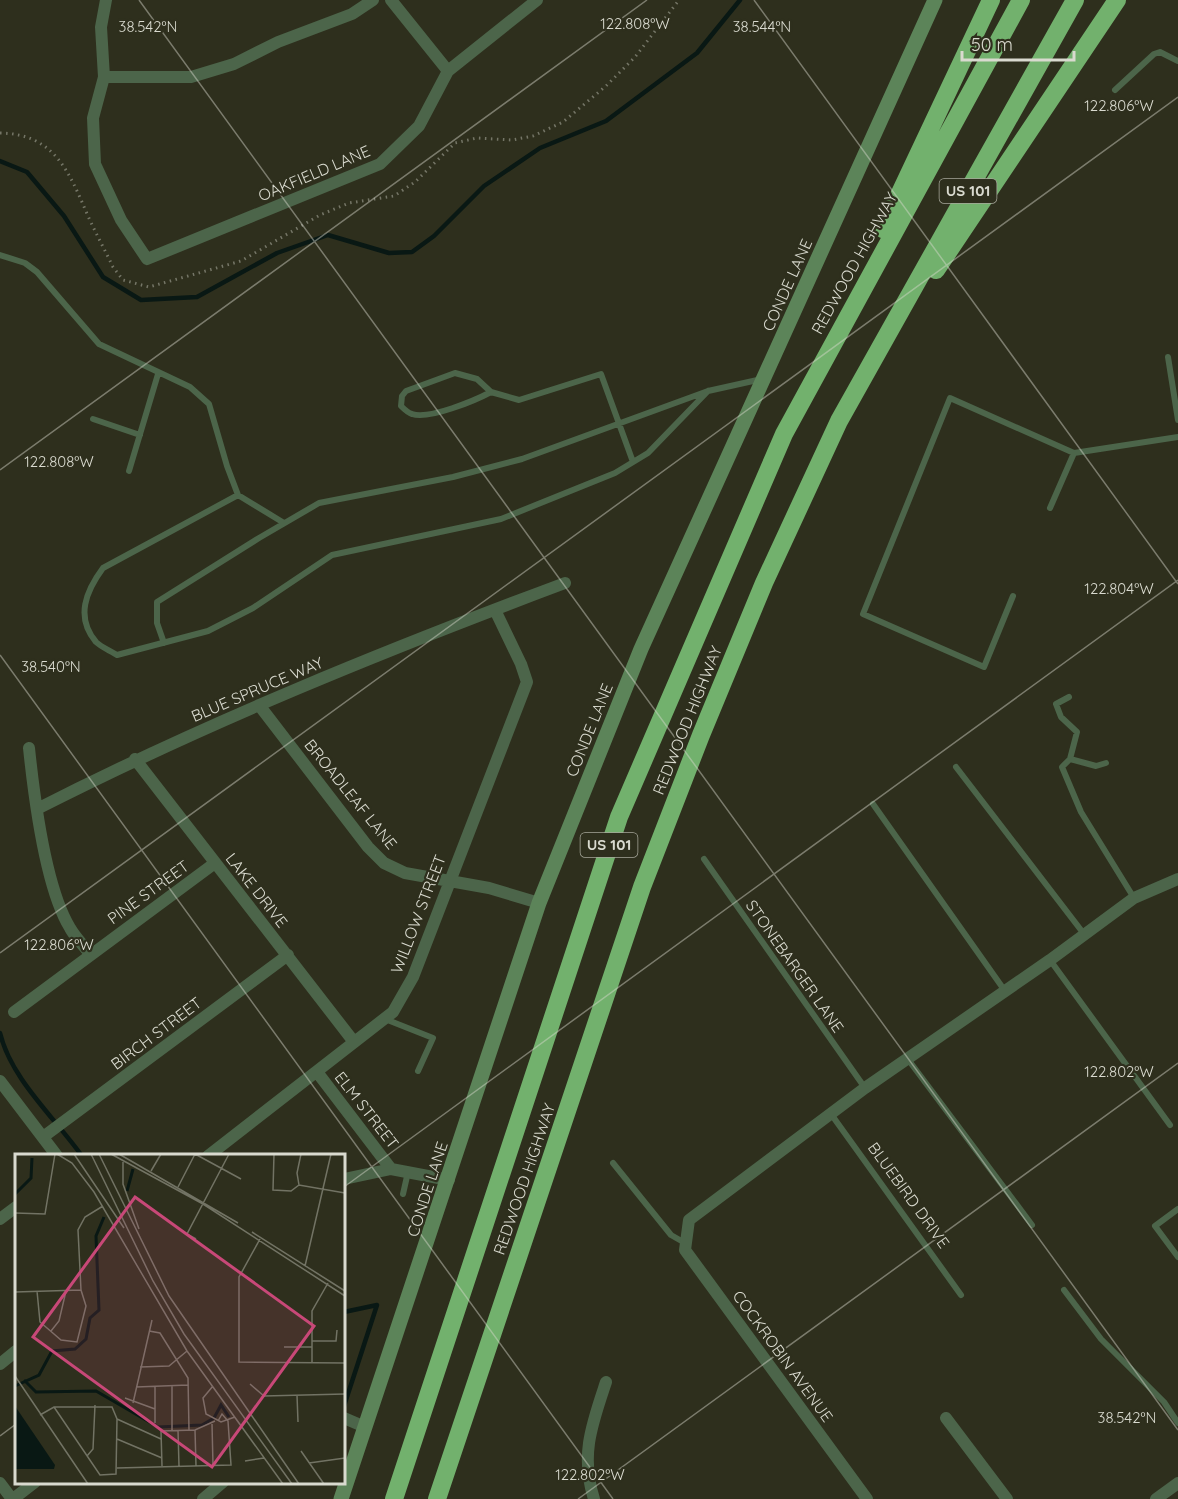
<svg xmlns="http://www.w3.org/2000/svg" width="1178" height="1499" font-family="Quicksand,sans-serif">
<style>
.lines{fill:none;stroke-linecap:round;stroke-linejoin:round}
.stream{stroke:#091814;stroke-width:4.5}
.path{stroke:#757667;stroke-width:3;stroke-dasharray:1.5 4.5;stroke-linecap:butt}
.lane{stroke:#4c654a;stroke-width:6}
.street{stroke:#4c654a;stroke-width:12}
.secondary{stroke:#5c8459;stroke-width:15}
.highway{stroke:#72b16d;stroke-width:18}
.ticks{fill:none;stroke:#d9dacf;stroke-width:1.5;stroke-opacity:0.45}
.labels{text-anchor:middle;stroke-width:4.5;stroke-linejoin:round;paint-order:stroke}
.shield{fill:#2e2f1d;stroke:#a6a79a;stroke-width:1.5}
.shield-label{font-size:15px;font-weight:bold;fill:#d9dacf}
.street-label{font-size:16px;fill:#d9dacf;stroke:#2e2f1d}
.inset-river{fill:none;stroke:#091814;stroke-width:3}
.inset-road{fill:none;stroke:#727364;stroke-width:1.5}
.view{fill:#c84878;fill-opacity:0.15;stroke:#c84878;stroke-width:3}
.inset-edge{fill:none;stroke:#d9dacf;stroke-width:3}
.ticks-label{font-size:15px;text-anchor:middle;fill:#d9dacf;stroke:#2e2f1d;stroke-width:4.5;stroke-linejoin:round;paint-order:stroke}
</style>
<rect width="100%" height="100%" fill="#2e2f1d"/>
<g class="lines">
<path class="stream" d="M0,161l27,11 37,44 39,61 38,23 56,-3 80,-44 51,-18 61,18 23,-1 22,-16 50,-50 56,-38 66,-27 91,-68 43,-53
M0,1033c11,46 55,85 82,123
M344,1312l33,-7 -33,101"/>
<path class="path" d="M0,133c55,1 69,39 88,83 8,18 17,34 25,51l10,13 26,7 92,-26 79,-46 29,-12 45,-7 21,-14 40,-39 22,-5 35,2 21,-4 30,-14 43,-36 29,-29 44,-57"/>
<path class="lane" d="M1115,90l39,-36 6,-2 18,9
M0,255l25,8 12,9 62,72 91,43 19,17 18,62 11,29
M1168,357l10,63
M491,392c-15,8 -62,28 -79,22 -4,-1 -8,-5 -11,-8l1,-10 4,-5 49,-18 22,6 14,13 28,8 82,-26 32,88
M93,419l47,16
M1074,453l104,-16
M129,471l29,-97
M284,523l-46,-28 -135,73c-17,23 -28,49 -7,74 5,5 15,9 21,13l91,-24 45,-23 79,-53 169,-36 114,-46 33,-20 60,-62
M1013,596l-29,71 -121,-53 87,-216 124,55 -24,55
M164,643l-7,-20v-21l102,-64 60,-35 134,-26 69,-18 186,-68 54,-12
M1069,697l-13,7 5,13 16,15 -7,27
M1106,763l-10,3 -26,-7 -8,8 19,45 53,86
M956,767l128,167
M873,804l132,187
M704,859l161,229
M1050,960l120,165
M385,1019l48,19 -15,33
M907,1058l125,167
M831,1114l130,181
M613,1163l58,72 14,8
M403,1194l5,-22
M1178,1209l-23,17 23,31
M1064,1290l37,49 63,63 14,21"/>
<path class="street" d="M106,0l-5,27 3,50 -11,41 2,46 26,56 26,39 233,-95 39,-38 29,-55 89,-71
M391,0l57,71
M104,77h87l43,-13 44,-22 74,-28 21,-14
M259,705l109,142 16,16 21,10 84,15 50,15
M29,748c5,48 16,139 41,180 5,9 13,17 20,26
M135,759l219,283
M37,809c171,-87 349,-159 528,-226
M14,1012l201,-149
M317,1072l74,97
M0,1081l57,75
M43,1137l245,-182
M208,1156l185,-144 20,-35 114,-295 -6,-18 -26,-54
M344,1179l47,-10 58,11
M0,1219l16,-12
M0,1364l16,-13
M344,1418l21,9
M946,1418l61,81
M0,1483l12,16
M13,1499l22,-17
M203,1499l20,-17
M594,1499c-14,-44 -2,-75 12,-117
M867,1499l-182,-249 4,-30 176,-132 185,-128 84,-62 44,-19
M1156,1499l22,-16"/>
<path class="secondary" d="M341,1499l198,-596 102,-254 294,-649"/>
<path class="highway" d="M883,229l108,-229
M936,270l181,-270
M394,1499l225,-682 165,-383 237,-434
M437,1499l205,-612 59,-152 63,-152 75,-162 236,-421"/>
</g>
<path class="ticks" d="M139,0l1039,1430M754,0l424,584M0,470l647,-470M0,655l613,844M0,953l1178,-856M344,1187l834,-607M0,1436l16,-12M578,1499l600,-436"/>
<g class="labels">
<g class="shield">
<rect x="939.5" y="179" width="57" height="24" rx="4.5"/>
<rect x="580.5" y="833" width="57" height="24" rx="4.5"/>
</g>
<g class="shield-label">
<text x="968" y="196">US 101</text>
<text x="609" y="850">US 101</text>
</g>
<g class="street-label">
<text transform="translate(314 173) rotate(-23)" y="6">OAKFIELD LANE</text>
<text transform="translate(854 263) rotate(-61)" y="6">REDWOOD HIGHWAY</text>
<text transform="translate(787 285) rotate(-66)" y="6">CONDE LANE</text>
<text transform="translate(257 689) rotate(-23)" y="6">BLUE SPRUCE WAY</text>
<text transform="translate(687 720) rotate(-68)" y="6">REDWOOD HIGHWAY</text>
<text transform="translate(589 730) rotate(-68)" y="6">CONDE LANE</text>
<text transform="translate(351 794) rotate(51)" y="6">BROADLEAF LANE</text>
<text transform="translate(257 890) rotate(52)" y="6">LAKE DRIVE</text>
<text transform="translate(148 892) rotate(-36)" y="6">PINE STREET</text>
<text transform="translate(418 914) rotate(-69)" y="6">WILLOW STREET</text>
<text transform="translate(795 966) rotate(55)" y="6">STONEBARGER LANE</text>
<text transform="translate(156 1033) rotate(-37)" y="6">BIRCH STREET</text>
<text transform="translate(367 1110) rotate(52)" y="6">ELM STREET</text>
<text transform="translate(524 1179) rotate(-71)" y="6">REDWOOD HIGHWAY</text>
<text transform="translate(427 1189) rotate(-72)" y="6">CONDE LANE</text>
<text transform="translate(909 1195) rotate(54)" y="6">BLUEBIRD DRIVE</text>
<text transform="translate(783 1356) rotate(54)" y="6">COCKROBIN AVENUE</text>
</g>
</g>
<g transform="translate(15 1154)">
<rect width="330" height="330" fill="#2e2f1d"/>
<path d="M0,252l40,59 -1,4h-39z" fill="#091814"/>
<path class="inset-river" d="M112,37l6,-22M0,40l16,-16 1,-20M9,226l12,12 60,-1 62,36 44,-2 12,-7 7,-13 8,12M0,232l24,-11 13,-24 23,-2 11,-10 4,-21 9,-8 -3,-74 8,-19"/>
<path class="inset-road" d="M42,0l15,9 22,29 93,159 96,133M59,0l50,74M76,0l62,127 31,53 108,150M84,0l70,142 130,188M96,0l92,50 142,92M104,0l119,69M180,0l46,25M259,0l-1,36 18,1 8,-6 46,8M108,6v24l16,45M136,17l10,-17M284,31l-2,-12 4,-19M163,33l17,-33M0,59l30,1 10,-60M237,78l93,59M181,85l-9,-5 42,-80M245,85l-21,38v85l106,1M290,112l26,-112M22,137l3,31 21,18 16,2 9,-36 -5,-16 -3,-60 7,-13 18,-11M0,138l66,-2M36,177l8,-10 7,-30M134,177l11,2 28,45 1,52M297,187h24l1,-11M269,193h28M297,209v-52l16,-28M125,213l29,-1 18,-15M0,222l73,108M235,230l14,12 81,-2M157,231v45M140,232v37M198,232l-10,12 3,16 15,8 14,-5M121,233l52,-2M282,241l1,27M110,244l30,11M118,249l19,-83M25,261l14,-8h58l5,12 -1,55 -16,1 -46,-68M102,265l44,20M197,270l1,41M163,276l1,36M180,276l1,36M102,285l45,19M286,297l23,33M72,302l6,-7 2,-44M230,307l19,-3M294,309l36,-5M147,312l-1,-35 34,-1 20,-9M102,314l114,-3 -3,-44 -6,-7 -4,7"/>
<path class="view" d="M120,43l179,129 -102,141 -179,-130z"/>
<rect width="330" height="330" class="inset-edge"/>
</g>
<g class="ticks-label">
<text x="635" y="29">122.808°W</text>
<text x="148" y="32">38.542°N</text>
<text x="762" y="32">38.544°N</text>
<text x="1119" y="111">122.806°W</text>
<text x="59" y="467">122.808°W</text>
<text x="1119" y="594">122.804°W</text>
<text x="51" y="672">38.540°N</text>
<text x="59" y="950">122.806°W</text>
<text x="1119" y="1077">122.802°W</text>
<text x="1127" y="1423">38.542°N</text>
<text x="590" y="1480">122.802°W</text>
</g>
<path d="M962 51v9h112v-9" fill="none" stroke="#d9dacf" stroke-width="3"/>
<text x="971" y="51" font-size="18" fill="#d9dacf" stroke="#2e2f1d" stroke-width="4.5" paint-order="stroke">50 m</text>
</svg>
